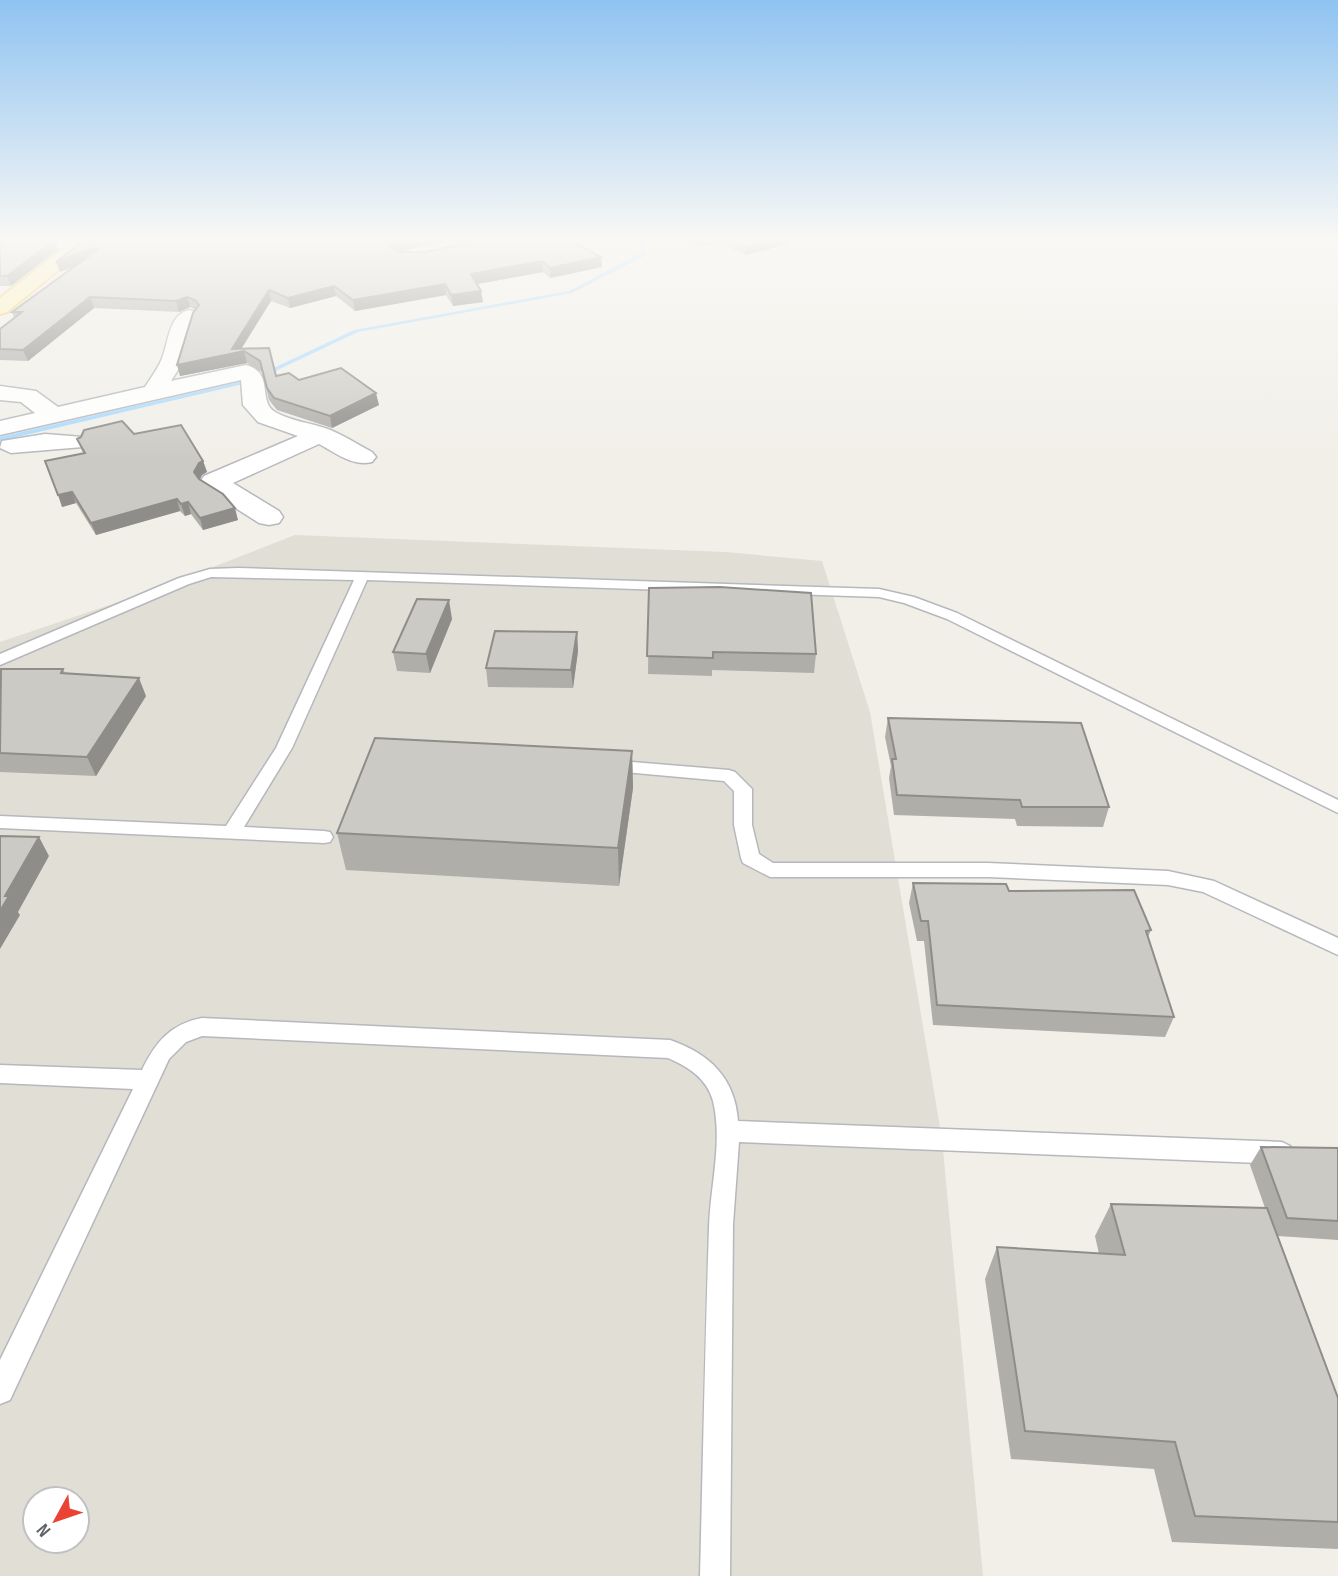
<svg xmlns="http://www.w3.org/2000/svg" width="1338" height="1576" font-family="'Sofia Sans Condensed',sans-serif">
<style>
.education{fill:#e1ded6;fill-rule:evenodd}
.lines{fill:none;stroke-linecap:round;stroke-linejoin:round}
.stream{fill:#aadaff;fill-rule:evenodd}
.service-casing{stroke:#b5b8bc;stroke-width:3}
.minor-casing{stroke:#b5b8bc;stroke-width:3}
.primary-casing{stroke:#f2c960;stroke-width:4}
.service{fill:#fff;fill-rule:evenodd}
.minor{fill:#fff;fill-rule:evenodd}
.primary{fill:#fff2af;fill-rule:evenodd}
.wall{fill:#afaea9}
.shaded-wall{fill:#8f8d8a}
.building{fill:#cccac5;stroke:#8f8d8a;stroke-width:2}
</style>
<rect width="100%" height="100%" fill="#f1efe8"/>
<path class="education" d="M295,535l431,17 96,9 48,151 72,427 41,437h-983v-934l157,-53zM35,1499h42v42h-42z"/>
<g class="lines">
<path class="stream" d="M639,240h4l3,15 -74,38 -214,39 -106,50 -252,59v-4l248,-57 106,-50 215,-39 72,-38z"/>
<g class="service-casing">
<path id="service" d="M238,568l641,21 35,8 43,16 381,187v13l-391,-194 -43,-16 -25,-6 -512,-17 -75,168 -48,79 80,4 6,1 3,5 -3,5 -6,1 -324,-15v-12l226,10 50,-78 78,-168 -143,-3 -22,7 -189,81v-11l179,-76 31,-9z
M608,760l121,10 6,2 17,17v36l7,29 14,9h215l180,8 46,10 124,57v17l-135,-63 -35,-7 -180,-8h-218l-27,-14 -2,-5 -7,-33v-34l-10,-10 -122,-11 -3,-4 3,-4z
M202,1018l468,22c40,14 65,38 68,81l544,21 8,4 4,7 -4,7 -8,4 -543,-22 -6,82 -3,352h-30c3,-116 5,-232 9,-348 1,-41 14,-86 4,-127 -6,-23 -25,-34 -45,-43l-466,-22 -16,6 -17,17 -159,341 -10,4v-44l133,-271 -133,-6v-18l142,5c13,-27 28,-46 60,-52z"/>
</g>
<g class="minor-casing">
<path id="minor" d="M19,240h70l2,3c-8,9 -64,6 -72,-3z
M189,310l7,2 3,4 -5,7 -11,39 -12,19 75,-16c29,8 11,36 29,47 15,9 36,11 53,17 15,6 29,15 44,23l4,5 -4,5c-19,5 -36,-9 -53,-18l-86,39 46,28 4,6 -4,6 -10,2 -10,-2 -55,-35 -4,-6 4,-6 94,-40 -40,-14 -15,-17 -2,-25 -241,55v-14l35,-8 -14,-11 -21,-2v-14l36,5 22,16 87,-20c5,-8 11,-16 15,-24 9,-17 7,-48 29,-53z
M45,434l38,3 3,5 -3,5 -72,6 -11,-5 2,-7z"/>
</g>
<g class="primary-casing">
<path id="primary" d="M75,240h20l-88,72 -7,2v-16z"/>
</g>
<use href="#service" class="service"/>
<use href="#minor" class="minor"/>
<use href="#primary" class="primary"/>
</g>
<path class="wall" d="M0,240h55l3,10 -47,36h-11z
M199,240h256l-57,11 1,1h26l55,-12h92h-2l31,17 1,10 -52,11 -7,-6 -66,12 6,18 -30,4 -7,-11 -91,16 -19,-15 -46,12 -19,-7 -29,47h27l7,28 23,4 80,25 -47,23 -55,-18 -8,-10 -6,-27 -16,-10 -67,13 16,-66 -6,-3 -11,5 -85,-4 -66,53 -28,-1v-31l14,-11 -2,-6 63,-46 -15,6 23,-31h114z
M683,240h106v4l-43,11 -29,-13 -19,5z
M134,434l69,27 4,11 -5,3 -2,4 38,41 -35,10 -12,-16 -6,2 -5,-5 -84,24 -20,-32 -14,4 21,-54 -6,-14z
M649,588l167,66 -2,19 -102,-3v6l-64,-2z
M452,619l-22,54 -33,-2 -4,-19z
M577,632l1,19 -5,37 -85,-1 -2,-19z
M63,669l2,4 81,23 -50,80 -96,-4v-102z
M888,718l221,89 -6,20 -86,-1 -2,-7 -121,-4 -5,-37 2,-12 -6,-29z
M632,751l1,37 -14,98 -273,-16 -9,-37z
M913,883l96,8 142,39 -3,7 26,80 -9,20 -232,-12 -9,-84h-7l-8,-38z
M1261,1147l77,1v92l-60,-4 60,163v150l-166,-7 -18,-73 -143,-10 -26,-180 12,-32 102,7 -4,-18 16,-32 154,4 -15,-43z"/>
<path class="shaded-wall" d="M55,240l3,10 -47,36 -4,-10z
M405,240h50l-58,12 -7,-5 5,-5z
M698,240h19v2l-19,5z
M778,240h11v4l-43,11v-8z
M95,247l3,10 -38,15 -4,-10z
M601,257l1,10 -52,11v-10z
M542,261l1,11 -71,13 -1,-11z
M445,284l1,11 -91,16 -2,-11z
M334,286l2,10 -46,12 -2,-10z
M269,290l2,11 -32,51 5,-1 3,12 -67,13 -3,-11 55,-16z
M481,291l2,11 -30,4 -2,-11z
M90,297l4,11 -66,53 -5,-11z
M187,297l3,10 -11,5 -3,-11z
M376,393l3,12 -47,23 -2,-12z
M203,461l4,11 -5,3 -4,8 -4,-11 5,-9z
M72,492l4,11 -14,4 -4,-12z
M177,499l3,12 -84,24 -5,-12z
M188,502l3,12 -6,2 -4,-12z
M235,508l3,12 -35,10 -3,-12z
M449,600l3,19 -22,54 -4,-19z
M577,632l1,19 -5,37 -2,-18z
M139,678l7,18 -50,80 -9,-19z
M632,751l1,37 -14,98 -1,-38z
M39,837l10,19 -31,56 2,3 -20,34v-38l5,-15z"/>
<path class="building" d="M0,240h55l-48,36h-7z
M199,240h206l-10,2 -5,5 9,5h26l55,-12h90l31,17 -51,11 -8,-7 -71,13 10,17 -30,4 -6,-11 -92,16 -19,-14 -46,12 -19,-8 -37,59 37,-1 7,28 13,-3 10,7 42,-12 35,25 -46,23 -56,-18 -7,-10 -7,-27 -16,-10 -67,14 16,-52 6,-8 -4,-5 -8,-3 -11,4 -86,-4 -67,53 -23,-1v-20l22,-17h-10l85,-62 -2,-3 -39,15 27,-21h114z
M728,240h50l-32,7z
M122,421l12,13 47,-9 22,36 -4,2 -5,9 5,7 24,15 12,14 -35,10 -12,-16 -7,2 -4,-5 -86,24 -19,-31 -14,3 -13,-34 40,-8 -8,-14 4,-2 3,-7z
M720,587l91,6 5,61 -103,-2v6l-66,-2 2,-68z
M417,599l32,1 -23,54 -33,-2z
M495,631l82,1 -6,38 -85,-2z
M1,669h62l-2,4 78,5 -52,79 -87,-4z
M888,718l193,5 28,84h-87l-2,-7 -123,-5 -5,-36h4z
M375,738l257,13 -14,97 -281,-15z
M0,836l39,1 -34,59h4l-9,15z
M913,883l93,1 3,7 125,-1 17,40 -5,1 28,86 -237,-12 -9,-84h-7z
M1261,1147l77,1v73l-51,-3z
M1111,1204l156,4 71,190v124l-143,-6 -20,-74 -150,-11 -28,-184 128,8z"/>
<linearGradient id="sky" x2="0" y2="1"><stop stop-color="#8fc3f1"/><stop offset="0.52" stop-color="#f9f8f5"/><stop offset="1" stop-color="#f9f8f5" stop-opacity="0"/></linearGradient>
<rect width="1338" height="460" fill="url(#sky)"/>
<g transform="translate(56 1520) rotate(230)"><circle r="33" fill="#ffffff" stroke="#bfc1c3" stroke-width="2"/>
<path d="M0-5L12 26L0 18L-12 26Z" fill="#ea4335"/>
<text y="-10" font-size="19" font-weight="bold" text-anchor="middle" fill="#5f6368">N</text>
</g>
</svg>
